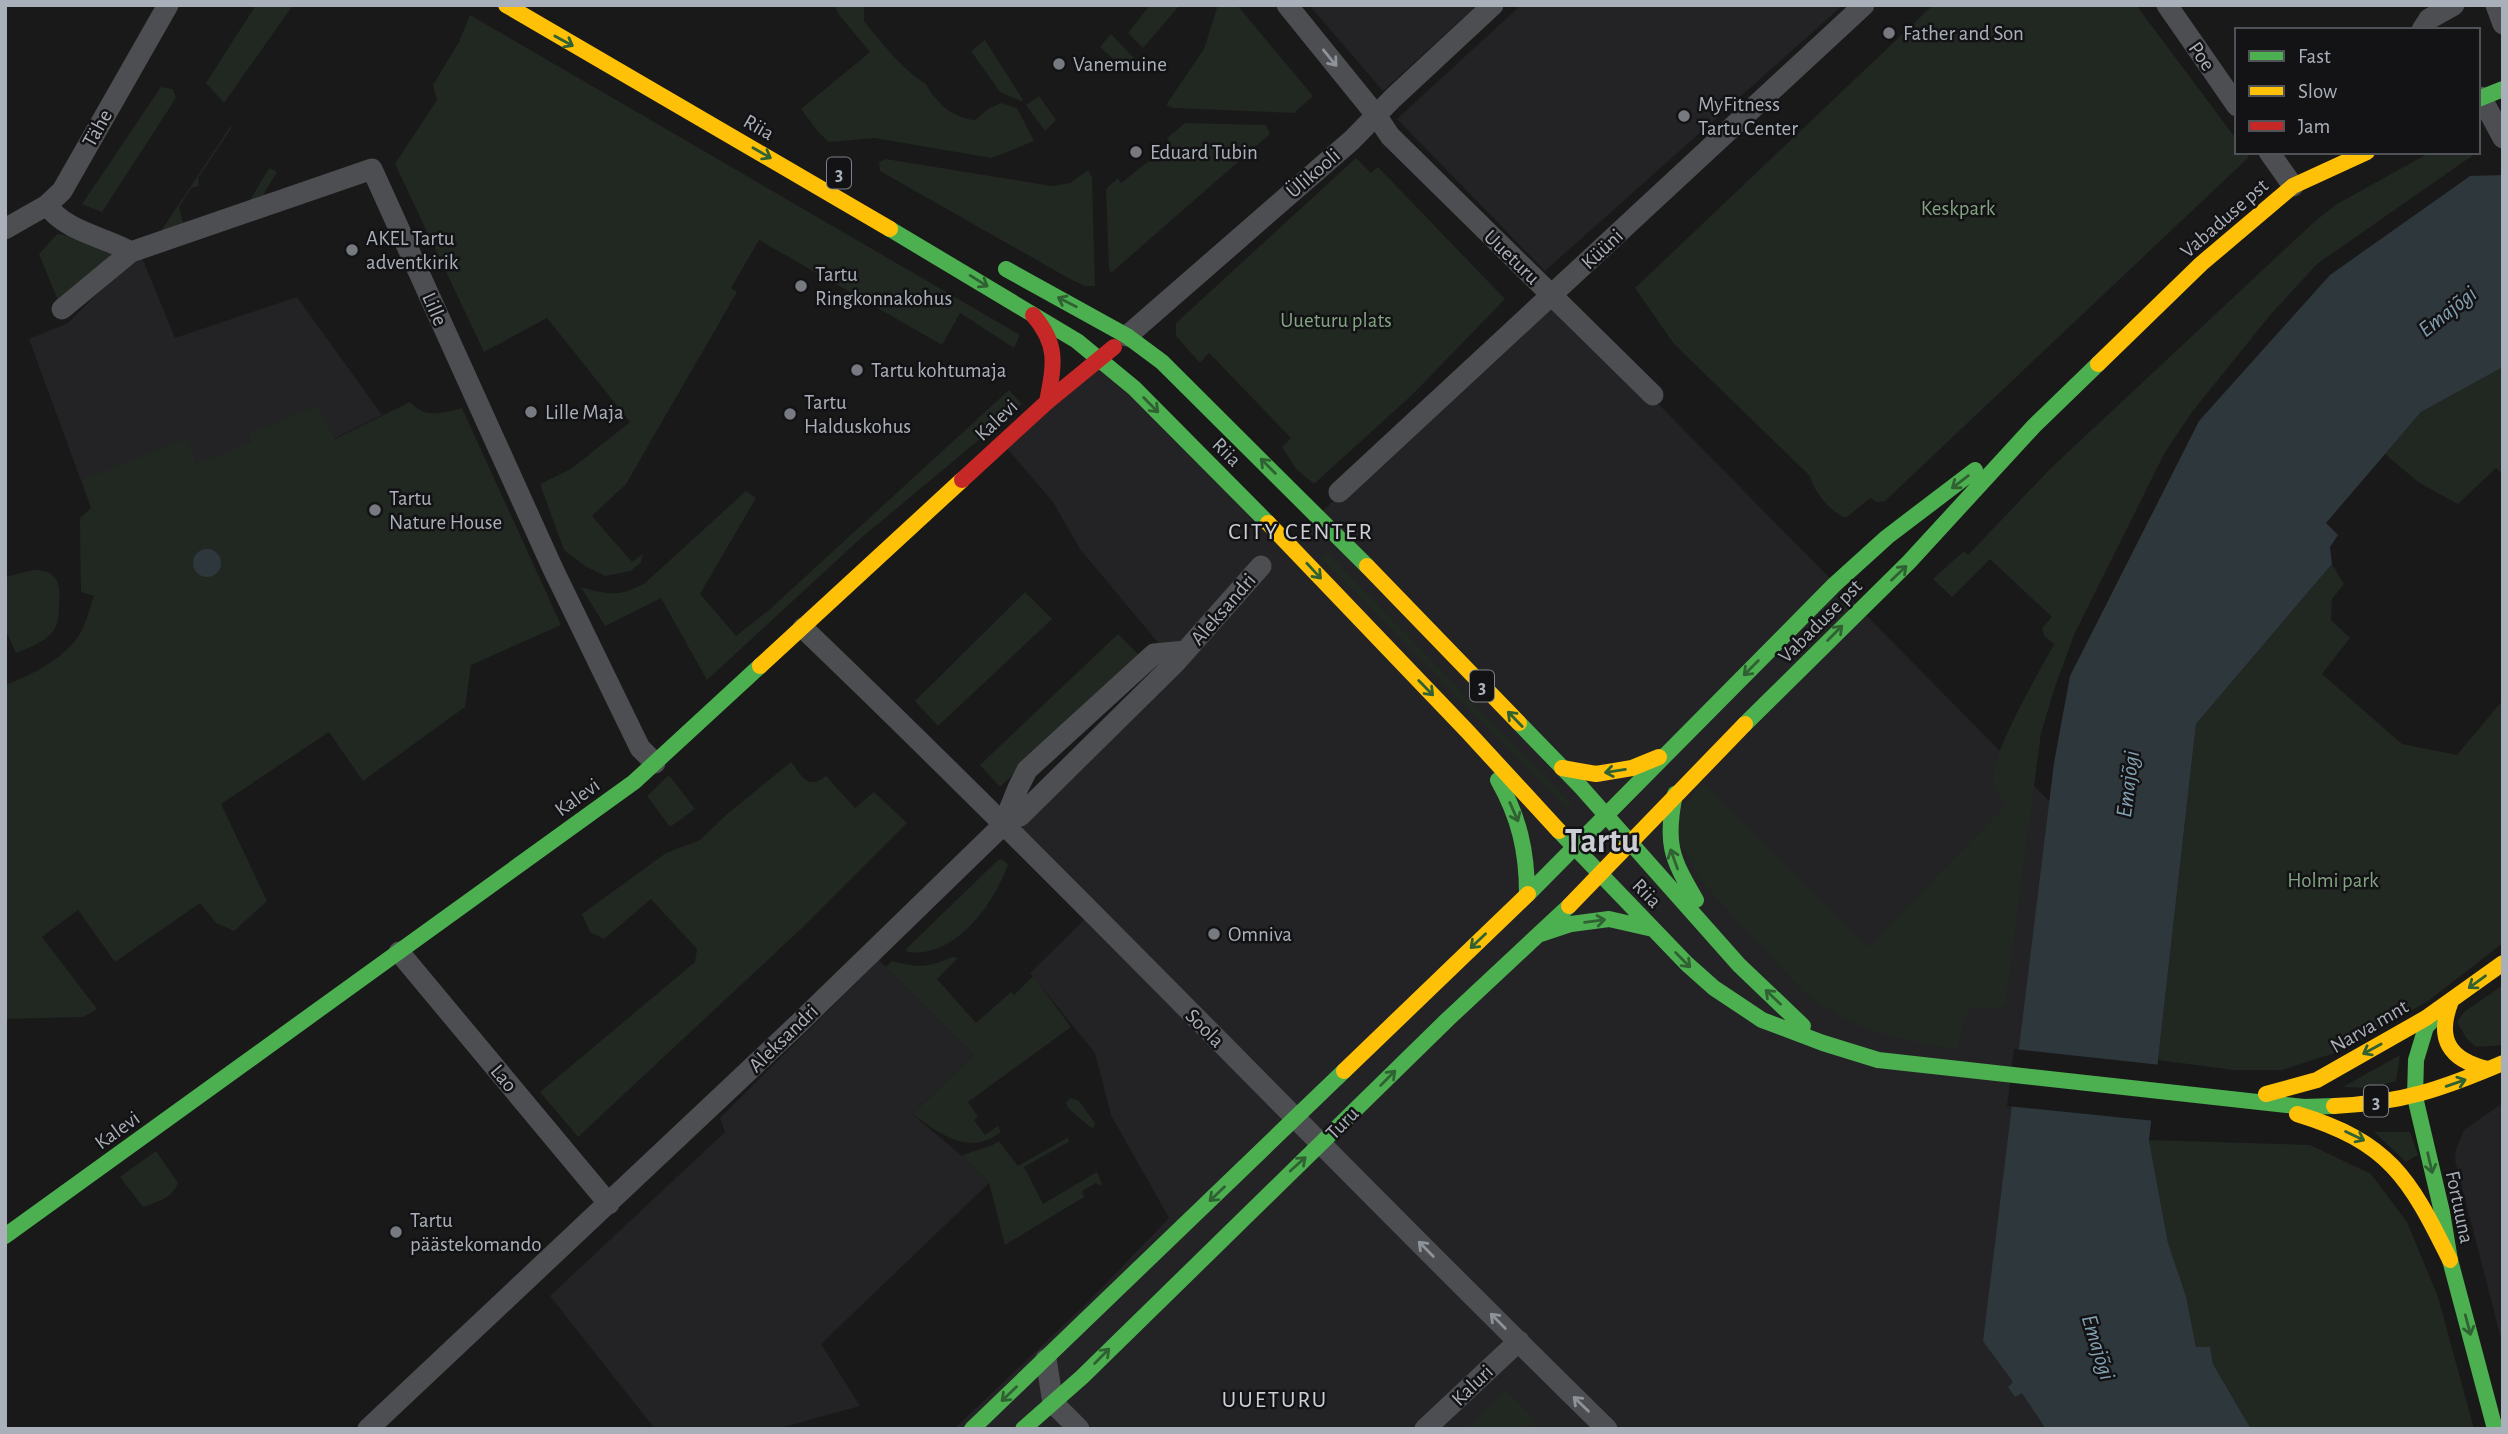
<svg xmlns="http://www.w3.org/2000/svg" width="2508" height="1434" font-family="'Alegreya Sans',sans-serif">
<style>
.built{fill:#232325}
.green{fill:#212721}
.water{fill:#2e373c}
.pier{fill:#191919}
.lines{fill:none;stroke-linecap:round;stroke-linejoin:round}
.street{stroke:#4d4e51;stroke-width:21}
.fast{stroke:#4caf50;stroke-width:16}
.slow{stroke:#ffc107;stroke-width:16}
.jam{stroke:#c62828;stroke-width:16}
.oneway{stroke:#306132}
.oneway2{stroke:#8e939a}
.poi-dot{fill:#777b81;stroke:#131315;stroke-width:2.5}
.labels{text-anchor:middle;stroke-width:5;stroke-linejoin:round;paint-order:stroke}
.shield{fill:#131315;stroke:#7d8188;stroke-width:2}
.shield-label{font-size:19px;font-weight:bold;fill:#aab0b9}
.poi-label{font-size:21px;fill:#aab0b9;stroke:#131315;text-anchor:start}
.street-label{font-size:21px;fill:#aab0b9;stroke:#131315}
.park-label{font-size:21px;fill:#83a382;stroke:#131315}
.water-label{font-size:23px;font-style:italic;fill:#83a0b2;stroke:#131315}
.neighbourhood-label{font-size:23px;letter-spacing:2px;fill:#cbcfd5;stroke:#131315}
.quarter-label{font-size:24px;letter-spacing:2px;fill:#cbcfd5;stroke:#131315}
.town-label{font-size:35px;font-weight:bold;fill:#cbcfd5;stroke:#131315}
</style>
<rect width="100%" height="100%" fill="#191919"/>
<path class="built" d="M1309,5h168l-94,86z
M1521,5h322l-298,266 -148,-152z
M142,258l33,80 122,-41 85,118 -136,67 -165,110 -1,-74 11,-10 -62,-169 39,-16 48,-48z
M1553,297l498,506v626h-1097l136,-129 79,-82 -58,-103 -16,-62 -65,-80 57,-56 -82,-86 170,-168 -95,-114 -27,-47 -48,-56 96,-86 187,183z
M879,960l95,95 -62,59 50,42 27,27 -168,161 39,62 -84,23h-121l-105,-133 175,-164 -5,-14z
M2503,1103v243l-48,-186 1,-11 8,-19z"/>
<path class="green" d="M256,5h37l-69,98 -18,-20z
M834,5h30v16c19,23 37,48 62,63 10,19 27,34 49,36l13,-11 13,-6 16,5 17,33 -42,17 -118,-20 -45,4 -10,-9 -18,-24 69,-57 -30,-36z
M1150,5h30l-37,43 -15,-15z
M1218,5h19l76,91 -19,17 -121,-5 -7,-3 38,-56z
M1933,5h203l101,135v12h9l3,5 -364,344 -8,1 -7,-4 -24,20c-15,-5 -33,-27 -36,-42l-136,-132 -39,-56z
M470,15l550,320 -6,13 -54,-35 -18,32 -183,-105 -28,48 6,4 -111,192 -34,32 40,46 11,-8 -2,8 -10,9 -26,5 -20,-10 -21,-16 -24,-66 31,-15 59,-47 -83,-104 -63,34 -89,-188 42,-64 -4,-15 26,-43z
M1111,34l23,24 -13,8 -21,-19z
M985,40l38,60 -2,1 -21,-9 -29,-41z
M161,87l12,2 3,9 -74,114 -20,-8z
M1039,96l17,24 -11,11 -19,-26z
M1185,123l81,2 4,9 -159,139 -2,-4 -3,-80 12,-11 3,5 50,-39 -4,-6z
M230,127h2l-34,51 1,8 -8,2 -12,19 5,19 -25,8z
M2431,152h39l2,4 -155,108 -46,50 -79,98 -27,40 -91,183 -18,49 -15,49 -35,267c-8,14 -21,9 -34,7l-8,13 -6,30c-54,-11 -105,-17 -148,-54l-2,1 -108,-117 -23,-43 3,-26 22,-29 166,165 137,-141c-6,-9 -12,-18 -12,-29 1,-28 46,-105 61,-133l-10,-8 -2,-8 10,-11 -62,-58 -38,38 -19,-18 31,-28 4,4 83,-87 264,-247 22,-17z
M1356,158l15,15 7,-6 127,132 -92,95 -99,90 -18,-15 -14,-22 9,-9 -82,-85 -9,10 -24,-27v-13z
M886,159l166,27 18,-3 18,-13 4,8 3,108h-10l-15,-7 -190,-108 -1,-9z
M269,168l8,4 -13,21 2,5 -20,9z
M57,234l14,2 39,17 1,10 -52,40 -20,-49z
M2503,367v107l-7,-6 -38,36 -40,-22 -33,-28 36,-42z
M1009,390l13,14 -162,135 -153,141 -46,-82 -56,28 -24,-39c27,8 39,10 64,-4l101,-92 10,7 -56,96 36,42 33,-26z
M410,402c16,17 31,11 52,6l99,217 -90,40 -6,42 -102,74 -34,-49 -108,72 46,97 -33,30 -18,-8 -16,-20 -85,59 -37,-52 -36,27 55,72 -14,8 -78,2v-334c27,-10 61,-27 76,-53 6,-11 9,-25 13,-36l-13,-4 -1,-74 11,-10 -9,-28 105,-42 10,26 55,-22 -3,-9 69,-27 17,33z
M1327,552l245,253 -3,3h-3l-245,-250z
M2332,564l12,20 -12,15 -1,21 19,18 -28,36 80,70 55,11 46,-55v243l-75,58 -87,50 -59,19h-49l-75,-10 38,-336z
M34,570c23,0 27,13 25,33 0,9 0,19 -5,27 -8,12 -26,18 -38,23l-11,-24v-52z
M1025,592l27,27 -114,107 -23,-25z
M1118,634l21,21 -139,132 -20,-22z
M791,762c12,15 16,28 35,14l29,32 19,-16 33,31 -104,104 -225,210 -38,-45 155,-130 2,-13 -46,-50 -47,40 -14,-7 -8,-18 84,-61 34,-13 26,-25z
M669,775l26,34 -25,18 -23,-31z
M1002,859l6,5c-13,39 -53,95 -100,88l-2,-2 2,-3 89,-86z
M952,957l6,1 -21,21 39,44 35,-31 3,3 19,-19 38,51 -103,75 10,15 -4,3 11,15 13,-9 3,6c-33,25 -60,2 -89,-18l62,-59 -88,-88 6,-6c27,7 34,7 60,-4z
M2503,985v60l-27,2 -10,-9 -9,-16 7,-10z
M2400,1055l-4,26 -25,7 -28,-1z
M1070,1098l8,2 17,23 -1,5 -4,-1 -22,-19 -2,-5z
M2374,1132h36l8,23 -12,7z
M1067,1138l3,3 -46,26 19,37 54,-32 5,11 -2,3 -4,-3 -14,8 2,6 -79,48 -16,-62 -27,-27c12,-7 25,-6 37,-15l19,25z
M2149,1140l161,5 61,29 36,48 31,75 36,132h-223l-38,-65 -3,-16 -14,-1 -10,-51 -18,-53z
M156,1151l22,32c-7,16 -19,18 -35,24l-23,-30z
M1505,1390l31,31 -8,8h-61z"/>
<path class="water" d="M2503,175v192l-82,45 -95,111 12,12 -8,12 2,17 -136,160 -47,416 19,103 18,53 10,51h14l3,17 38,65h-205l-24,-36 -7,4 -7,-10 5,-5 -30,-41 71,-578 16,-87 129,-255 131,-146 140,-99z
M193 563a14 14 0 1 1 28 0a14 14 0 1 1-28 0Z"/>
<path class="pier" d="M2014,1049l147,16 -6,56 -148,-15z"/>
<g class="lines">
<path class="street" d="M1287,5l89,110 14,21 263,259
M2167,5l70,101
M2496,5l7,19
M2422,30l7,-11 25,-14
M2481,97l22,41
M2269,152l24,34
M47,205c19,27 56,31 84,47
M5,229l42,-24 15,-14 106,-186
M62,309l69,-57 241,-83 181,400 87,179 15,15
M1127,336l225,-196 41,-42 100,-93
M1339,492l525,-487
M803,628c273,262 533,536 804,801
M1020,816l155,-153 86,-97
M399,952l210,252
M1046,1359l7,44 26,26
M368,1429l426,-401 209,-203 15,-37 9,-18 127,-116 32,-3
M1425,1429l94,-88"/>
<path class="fast" d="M2478,99l25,-10
M890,229l187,112 57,47 134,135
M1006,269l121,67 35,26 205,204
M1519,723l62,64 158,178 64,61
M1745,724l164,-162 125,-136 64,-62
M1498,780c21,37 29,71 29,114
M1675,794c-10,49 -4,64 21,106
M1559,831l128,133 27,24 48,32 61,23 55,17 426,47 30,-1
M1528,894l306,-309 53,-48 88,-67
M1541,934l30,-10 38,-5 44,10
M2441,1011l-15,16 -10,33 -1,37 27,115 8,48 45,169
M5,1236l629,-454 126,-116
M972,1429l372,-358
M1023,1429l59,-52 366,-358 121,-113"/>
<path class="slow" d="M506,5l384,224
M2098,364l103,-100 92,-78 74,-34
M1268,523l200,209 91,99
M1367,566l152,157
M760,666l202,-186
M1562,768l34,6 36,-6 27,-11
M1569,906l176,-182
M2451,1001c-15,38 -2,59 37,68
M1344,1071l184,-177
M2266,1094l51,-14 109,-62 77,-55
M2334,1106c68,-3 108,-17 169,-43
M2297,1114c92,28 112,63 153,146"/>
<path class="jam" d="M1033,315c26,30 21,50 14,87
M962,480l85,-78 67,-55"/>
</g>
<defs><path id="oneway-shaft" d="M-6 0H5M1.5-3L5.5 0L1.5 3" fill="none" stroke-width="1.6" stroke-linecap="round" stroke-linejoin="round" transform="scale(1.75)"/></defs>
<g class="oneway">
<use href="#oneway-shaft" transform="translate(564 41) rotate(29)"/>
<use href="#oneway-shaft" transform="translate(762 153) rotate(30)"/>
<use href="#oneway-shaft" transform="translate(979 281) rotate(32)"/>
<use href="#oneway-shaft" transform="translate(1067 302) rotate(-153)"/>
<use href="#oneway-shaft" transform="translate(1151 405) rotate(45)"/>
<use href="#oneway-shaft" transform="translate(1268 466) rotate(-135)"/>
<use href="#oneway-shaft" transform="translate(1960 482) rotate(143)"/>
<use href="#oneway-shaft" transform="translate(1314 571) rotate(47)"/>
<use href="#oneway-shaft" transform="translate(1899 573) rotate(-44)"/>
<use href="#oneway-shaft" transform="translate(1835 633) rotate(-45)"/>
<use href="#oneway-shaft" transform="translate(1751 668) rotate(135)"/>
<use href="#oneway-shaft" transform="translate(1426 688) rotate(46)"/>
<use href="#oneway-shaft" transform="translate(1515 719) rotate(-134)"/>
<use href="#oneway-shaft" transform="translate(1615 771) rotate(171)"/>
<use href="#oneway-shaft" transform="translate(1514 812) rotate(66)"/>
<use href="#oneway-shaft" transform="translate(1674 859) rotate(-110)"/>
<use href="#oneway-shaft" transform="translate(1595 921) rotate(-7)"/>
<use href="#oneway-shaft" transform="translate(1478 941) rotate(136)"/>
<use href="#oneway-shaft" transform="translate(1683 960) rotate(45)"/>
<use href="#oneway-shaft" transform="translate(2477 982) rotate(144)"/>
<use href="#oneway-shaft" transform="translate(1773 997) rotate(-136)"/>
<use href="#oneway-shaft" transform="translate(2372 1049) rotate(151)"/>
<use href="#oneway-shaft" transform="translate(1388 1078) rotate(-45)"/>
<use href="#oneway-shaft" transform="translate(2456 1083) rotate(-19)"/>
<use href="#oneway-shaft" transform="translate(2355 1136) rotate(26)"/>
<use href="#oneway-shaft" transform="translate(2430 1163) rotate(77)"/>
<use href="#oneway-shaft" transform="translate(1298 1164) rotate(-42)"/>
<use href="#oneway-shaft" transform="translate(1217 1194) rotate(136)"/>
<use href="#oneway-shaft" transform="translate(2468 1325) rotate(75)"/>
<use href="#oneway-shaft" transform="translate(1102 1356) rotate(-45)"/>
<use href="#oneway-shaft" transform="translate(1009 1394) rotate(136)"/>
</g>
<g class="oneway2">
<use href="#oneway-shaft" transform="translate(1330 58) rotate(51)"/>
<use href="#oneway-shaft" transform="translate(1426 1249) rotate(-135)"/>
<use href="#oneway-shaft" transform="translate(1498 1321) rotate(-135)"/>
<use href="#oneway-shaft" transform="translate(1581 1404) rotate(-136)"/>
</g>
<g class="poi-dot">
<circle cx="1889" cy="33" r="7"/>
<circle cx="1059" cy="64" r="7"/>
<circle cx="1684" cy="116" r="7"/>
<circle cx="1136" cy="152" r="7"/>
<circle cx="352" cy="250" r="7"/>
<circle cx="801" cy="286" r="7"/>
<circle cx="857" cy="370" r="7"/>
<circle cx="531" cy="412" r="7"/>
<circle cx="790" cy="414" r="7"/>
<circle cx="375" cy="510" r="7"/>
<circle cx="1214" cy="934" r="7"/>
<circle cx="396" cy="1232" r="7"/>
</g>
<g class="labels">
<g class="shield">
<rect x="827" y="157.5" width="24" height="31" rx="5"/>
<rect x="1470" y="670.5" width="24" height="31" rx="5"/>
<rect x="2364" y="1085.5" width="24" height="31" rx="5"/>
</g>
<g class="shield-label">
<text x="839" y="180">3</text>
<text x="1482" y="693">3</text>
<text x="2376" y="1108">3</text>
</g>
<g class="poi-label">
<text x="1903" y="40">Father and Son</text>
<text x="1073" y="71">Vanemuine</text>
<text x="1698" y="111">MyFitness<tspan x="1698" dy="24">Tartu Center</tspan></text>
<text x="1150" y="159">Eduard Tubin</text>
<text x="366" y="245">AKEL Tartu<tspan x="366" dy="24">adventkirik</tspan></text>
<text x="815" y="281">Tartu<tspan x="815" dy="24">Ringkonnakohus</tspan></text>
<text x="871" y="377">Tartu kohtumaja</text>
<text x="804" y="409">Tartu<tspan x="804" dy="24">Halduskohus</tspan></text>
<text x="545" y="419">Lille Maja</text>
<text x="389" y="505">Tartu<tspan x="389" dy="24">Nature House</tspan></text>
<text x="1228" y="941">Omniva</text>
<text x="410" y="1227">Tartu<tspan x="410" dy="24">päästekomando</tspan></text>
</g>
<g class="street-label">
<text transform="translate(2202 56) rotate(55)" y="7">Poe</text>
<text transform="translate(759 127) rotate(30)" y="7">Riia</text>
<text transform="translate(97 128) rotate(-61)" y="7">Tähe</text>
<text transform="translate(1313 173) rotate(-41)" y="7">Ülikooli</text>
<text transform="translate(2224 218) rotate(-41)" y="7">Vabaduse pst</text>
<text transform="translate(1602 249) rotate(-43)" y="7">Küüni</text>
<text transform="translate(1512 257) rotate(44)" y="7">Uueturu</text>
<text transform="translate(435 309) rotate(66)" y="7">Lille</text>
<text transform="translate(996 420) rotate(-43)" y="7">Kalevi</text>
<text transform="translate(1227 452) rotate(45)" y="7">Riia</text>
<text transform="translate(1223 609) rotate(-49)" y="7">Aleksandri</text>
<text transform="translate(1820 621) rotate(-45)" y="7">Vabaduse pst</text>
<text transform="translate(577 797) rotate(-36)" y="7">Kalevi</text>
<text transform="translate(1647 893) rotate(46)" y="7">Riia</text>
<text transform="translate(2369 1026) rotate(-30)" y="7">Narva mnt</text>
<text transform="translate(1205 1028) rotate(45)" y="7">Soola</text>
<text transform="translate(783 1038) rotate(-44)" y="7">Aleksandri</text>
<text transform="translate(504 1078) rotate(50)" y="7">Lao</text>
<text transform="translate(1342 1123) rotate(-45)" y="7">Turu</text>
<text transform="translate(117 1130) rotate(-36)" y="7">Kalevi</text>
<text transform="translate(2460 1207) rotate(78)" y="7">Fortuuna</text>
<text transform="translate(1472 1385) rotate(-44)" y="7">Kaluri</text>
</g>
<g class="park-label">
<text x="1958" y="215">Keskpark</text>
<text x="1336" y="327">Uueturu plats</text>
<text x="2333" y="887">Holmi park</text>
</g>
<g class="water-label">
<text transform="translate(2447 311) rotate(-38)" y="8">Emajõgi</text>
<text transform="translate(2127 784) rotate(-83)" y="8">Emajõgi</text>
<text transform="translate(2099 1347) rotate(73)" y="8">Emajõgi</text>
</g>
<g class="neighbourhood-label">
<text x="1275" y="1407">UUETURU</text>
</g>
<g class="quarter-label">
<text x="1301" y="539">CITY CENTER</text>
</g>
<g class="town-label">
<text x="1602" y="852">Tartu</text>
</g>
</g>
<rect width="2508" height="1434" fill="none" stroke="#aab0b9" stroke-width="14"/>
<rect x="2235" y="28" width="245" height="126" fill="#131315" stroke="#4f5257" stroke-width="2"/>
<rect x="2249" y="51" width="35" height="10" fill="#4caf50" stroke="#4f5257" stroke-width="2"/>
<text x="2298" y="63" font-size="21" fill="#aab0b9">Fast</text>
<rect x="2249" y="86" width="35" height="10" fill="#ffc107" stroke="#4f5257" stroke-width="2"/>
<text x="2298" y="98" font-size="21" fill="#aab0b9">Slow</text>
<rect x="2249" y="121" width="35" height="10" fill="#c62828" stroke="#4f5257" stroke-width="2"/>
<text x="2298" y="133" font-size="21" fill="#aab0b9">Jam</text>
</svg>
